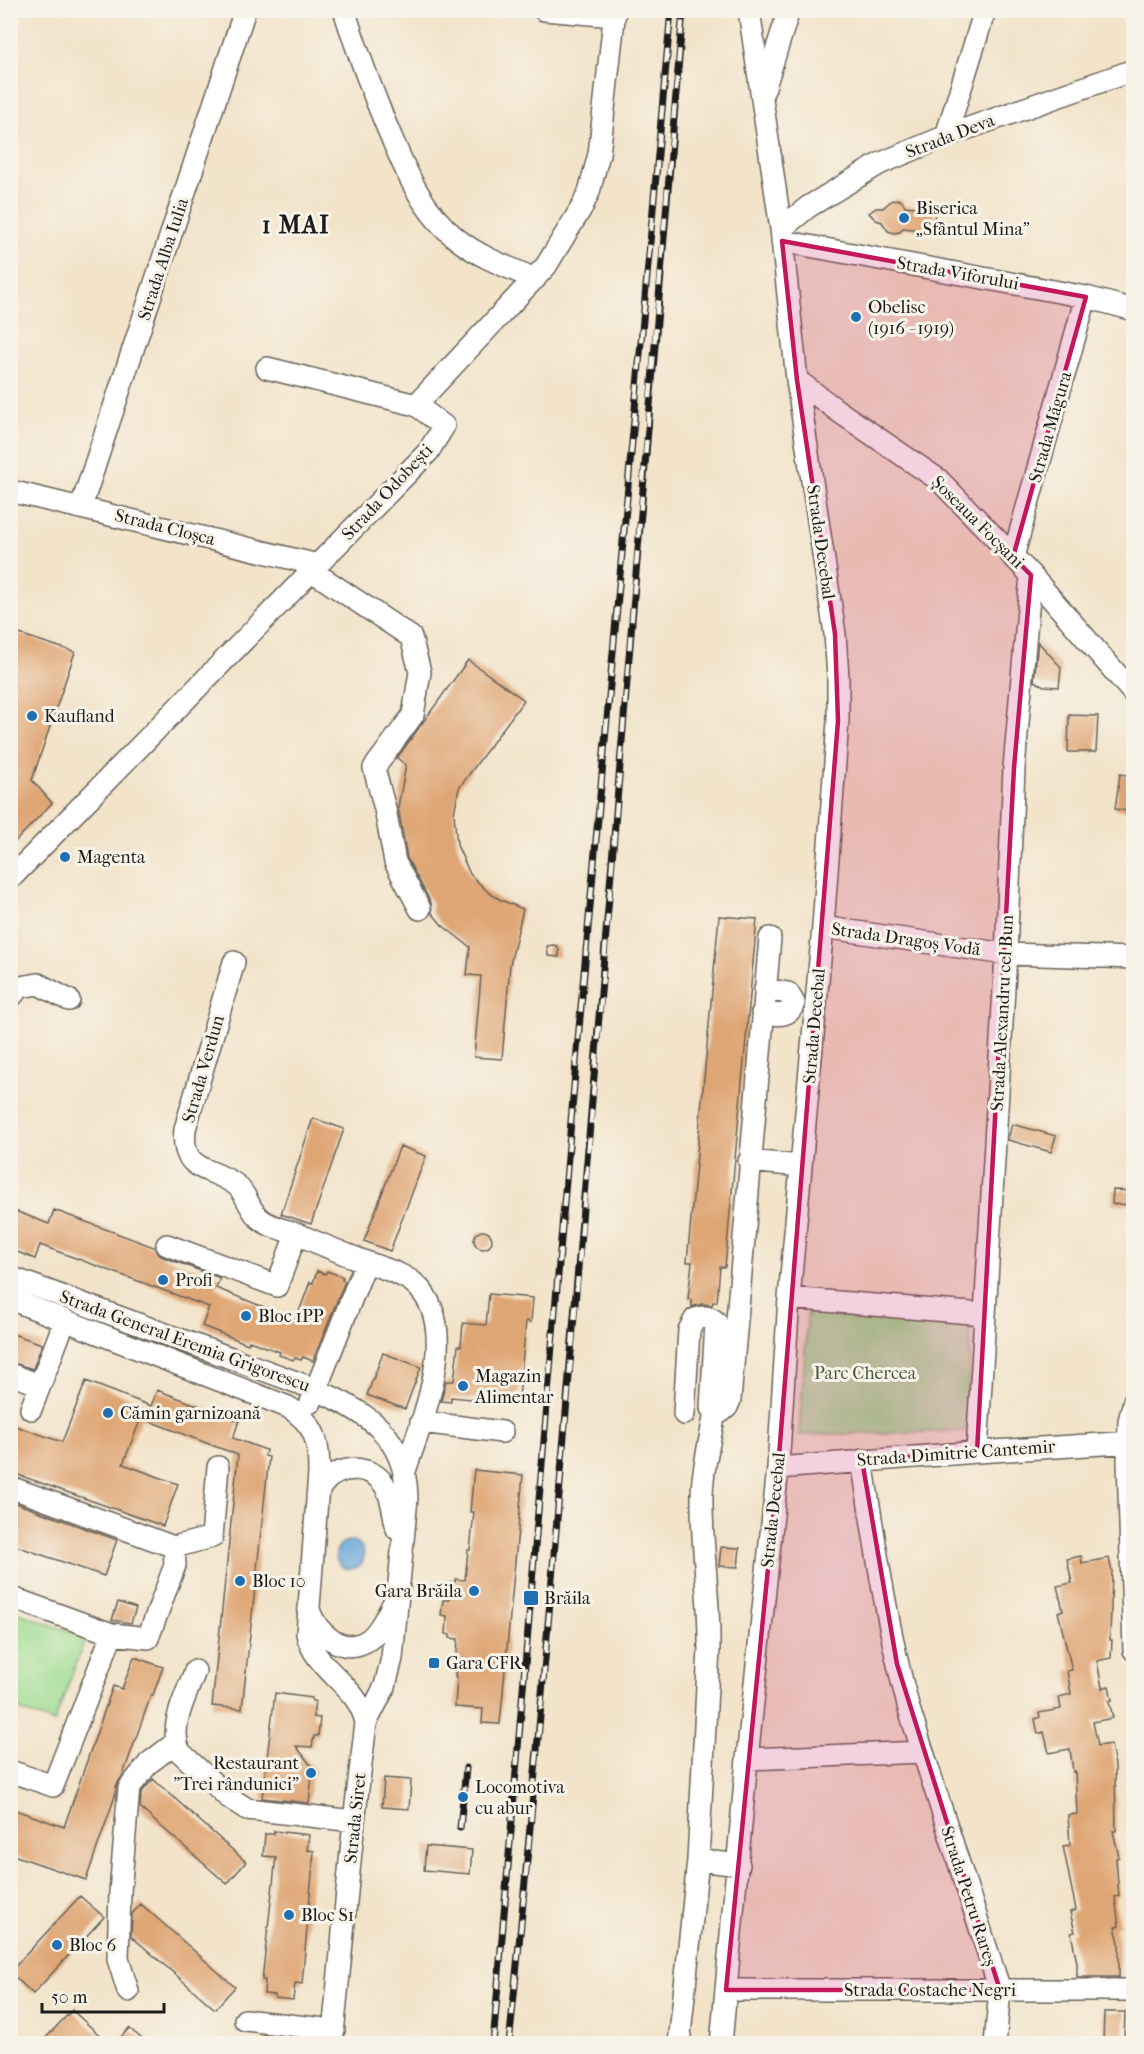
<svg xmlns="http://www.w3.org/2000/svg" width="1144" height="2054" font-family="'IM FELL French Canon',serif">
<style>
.green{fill:#9fdd92;stroke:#5e7c57;stroke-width:1.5}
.water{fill:#66a7da;stroke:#41627b;stroke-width:1.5}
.building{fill:#dfa674}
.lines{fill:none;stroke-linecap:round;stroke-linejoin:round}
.minor-casing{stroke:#676259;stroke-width:24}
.minor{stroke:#fff;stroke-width:21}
.rail-casing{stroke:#1c1c1c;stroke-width:7}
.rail{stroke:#f7f3e8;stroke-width:4.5;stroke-dasharray:14;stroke-linecap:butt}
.marked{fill:#c2185b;fill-opacity:0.2;stroke:#c2185b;stroke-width:4.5;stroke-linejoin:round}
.poi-dot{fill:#1f6fb2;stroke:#f7f3e8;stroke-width:2}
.labels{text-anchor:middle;stroke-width:6;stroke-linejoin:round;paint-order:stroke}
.street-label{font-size:18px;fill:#1c1c1c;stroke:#f7f3e8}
.poi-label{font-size:18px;fill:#1c1c1c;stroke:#f7f3e8;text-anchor:start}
.park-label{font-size:18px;fill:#43563f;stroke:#f7f3e8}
.district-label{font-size:24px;font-weight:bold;letter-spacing:1.5px;fill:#1c1c1c;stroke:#f7f3e8}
</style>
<rect width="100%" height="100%" fill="#f7f3e8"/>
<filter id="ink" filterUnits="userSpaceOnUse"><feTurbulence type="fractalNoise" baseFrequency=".0167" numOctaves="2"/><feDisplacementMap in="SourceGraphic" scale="12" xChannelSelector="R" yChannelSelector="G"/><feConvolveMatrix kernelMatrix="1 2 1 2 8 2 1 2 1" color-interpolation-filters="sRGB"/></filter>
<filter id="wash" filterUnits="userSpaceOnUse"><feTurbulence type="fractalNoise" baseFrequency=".008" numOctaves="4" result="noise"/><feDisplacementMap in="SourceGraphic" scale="24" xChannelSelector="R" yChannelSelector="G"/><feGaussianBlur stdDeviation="1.35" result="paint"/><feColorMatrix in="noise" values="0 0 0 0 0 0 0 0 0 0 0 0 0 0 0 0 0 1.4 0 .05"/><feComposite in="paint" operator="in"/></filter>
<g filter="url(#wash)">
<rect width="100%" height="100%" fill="#f2e3c9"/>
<path class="green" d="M808,1309l163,13 -5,109 -167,4z
M10,1610l76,27 -32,86 -43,-16z"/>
<path class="water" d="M336 1555a14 14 0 1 1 28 0a14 14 0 1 1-28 0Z"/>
<g id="blocks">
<path class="building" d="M897,199l5,2 3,5 19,2 -1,2 12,2 -2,16 -11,-1 -1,3 -18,-2 -3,4 -6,1 -6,-2 -6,-9 -6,-2 -7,-7 7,-5h7l8,-7z
M10,631l65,21 -43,128 20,23 -42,44z
M1038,642l23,25 -2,20 -15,-1 -10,-5z
M468,660l56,40 -65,88 -5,25 3,32 13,29 19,19 12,7 22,9 -13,56 -8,94 -28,-2 7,-81 -14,-1 3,-28 -28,-22 -10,-12 -1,-10 -24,-45 -9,-51 8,-42 -9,-7z
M1069,715l29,1 -2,36h-28z
M1120,774l14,2v36l-19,-3z
M719,916l38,3 -32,348h-5l-3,35h-4l-1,3 -10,-1 -10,3v-7l-4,-1 4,-37h-5z
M553,945l4,1 2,4v7l-11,-1 -1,-10z
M313,1118l31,11 -33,95 -30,-10z
M1012,1124l44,12 -5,16 -43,-12z
M400,1146l26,10 -36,95 -26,-10z
M1113,1190l21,1v14l-22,-1z
M10,1209l39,15 5,-14 100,37 3,6 6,4 57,21 -4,10 80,32 14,-38 3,1 4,-12 8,3 2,-3 16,6 -1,3 3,1 -32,80 -10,-4 -2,3 -6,-2 -2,2 -14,-5 1,-3 -31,-11 -1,3 -46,-18 7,-19 -169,-62 -5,14 -25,-10z
M474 1240a9 9 0 1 1 18 0a9 9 0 1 1-18 0Z
M489,1294l44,4 -2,24 -5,-1 -7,77 -38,-4v6l-30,-3v5l-10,-1 5,-20h8l4,-35h3l2,-23 23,2z
M10,1333l32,11 -9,25 -23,-7z
M383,1353l38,14 -16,42 -38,-14z
M86,1381l65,25 6,-16 82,31 -6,17 33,12 -1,6 4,1 -27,252 -30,-3 26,-251 -97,-37 -18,46 55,20 -15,42 -153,-54v-48l52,18z
M474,1470l49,5 -23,249 -18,-1 1,-14 -28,-2 2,-30h-2l3,-38 -8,-1v-3l-4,-1 1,-18 -6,-1 2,-15h6l2,-18h4v-3l10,1 3,-30h2l4,-38h-4z
M10,1501l107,39 -13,36 -94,-32z
M721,1547l19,1 -2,19 -19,-1z
M1081,1556l1,7 27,-5 3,13 -2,69h2l-1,18 -14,3 5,27 7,-2 3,14 -3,1 4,17 -20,4 5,24 13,-2 4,21 1,66h-3l6,26 -3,1 3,38 -4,1 4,29 -4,1 4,15v35h-42v-14l-6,-30 4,-1 -5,-20 6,-2 -13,-64 7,-1 -2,-30 9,-1 -2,-43 -2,1 -3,-23 -21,4 -5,-21 -6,2 -3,-15 5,-2 -1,-4 22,-4 -2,-12 12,-3 -4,-23 5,-1 -14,-58 5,-2 -6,-24 15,-3 -5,-24z
M118,1602l18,6 -5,15 -19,-3z
M134,1657l29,10 -10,28h-2l-28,80 -7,11 -1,10 -29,84 -76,-26v-46l54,19 49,-141 9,3z
M275,1693l37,5v3h3l-2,16 7,1 -2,18h-4l-2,11 -16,-1 20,26 -4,3 -3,28 -47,-5z
M384,1778l27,2 -2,29 -27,-2z
M153,1779l93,83 -19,22 -87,-76 1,-15z
M274,1831l35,4 -2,15 7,1 -12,133 -7,-1 -2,17 -18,-2v-3l-11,-1 1,-14h-3l14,-123 -13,-1 2,-22h9z
M426,1846l46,4 -2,24 -46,-4z
M80,1896l24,21 -71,77 -23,-22z
M141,1904l94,83 -20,22 -84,-73 1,-22z
M72,2010l36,33h-67z
M1104,2012h21l-1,31h-21z
M129,2028l18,15h-31z
M263,2035l26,3 -1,5h-26z"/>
</g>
</g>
<g filter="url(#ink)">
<use href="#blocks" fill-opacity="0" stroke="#676259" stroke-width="1.5"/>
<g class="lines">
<g class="minor-casing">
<path id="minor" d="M344,10c13,40 27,79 43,117 17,40 34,84 70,112 24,19 51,28 78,40
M544,10l70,6
M764,90l25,-80
M946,136l39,-126
M781,229l27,-22 71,-43 67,-28 188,-66
M782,241l304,56 48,13
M267,368l149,37
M797,380l41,31 101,69 92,95 103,119
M10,491l308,74
M81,507l164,-497
M1013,557l73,-260
M312,571l99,66 9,35 -7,43 -39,53 11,41 10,53 25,47
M10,879l418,-427 16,-26 -28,-21 130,-139 36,-59 7,-15 10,-38 16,-144
M823,927l183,27 128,4
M234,962l-49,167c-5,43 24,37 50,55 12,9 13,24 24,34 10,9 26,12 38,16 23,10 45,19 69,28l-55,140
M10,998l10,-11 18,-3 31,16
M762,1013c14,1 27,6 32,-10l-6,-10 -23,-4
M749,1161l52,5
M167,1245l110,41 19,-52
M366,1262c16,6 36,11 49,22 48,43 6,138 -10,187
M10,1277l305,112c52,24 91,46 92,109l-15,160 -7,28 -19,37 -12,98 -22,223
M789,1298l194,16
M10,1299l278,108c28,17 31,35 31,66l-12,161c8,37 52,51 59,89
M10,1374l30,11
M1134,1401l-5,20 -1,40 6,189
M31,1409l34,-89
M684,1414l5,-84 6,-11c8,-3 15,-3 21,3l-5,86 4,4h6l6,-5 3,-7 40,-462
M421,1422l81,10
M977,1452l29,-498 8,-186 17,-193
M862,1460c13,84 25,167 47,249l91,281 -5,54
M778,1468l199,-16 157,-10
M10,1487l164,60 38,-10 6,-70
M317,1496c2,-4 3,-9 6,-12 15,-19 47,-20 61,0 9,13 9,30 13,45
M10,1597l102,37 36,4 27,-73 -1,-18
M309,1610c8,23 33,47 59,30 12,-8 20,-27 27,-40
M195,1671c-9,25 -27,56 -15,81l48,45 19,12 107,12
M747,1759l176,-7
M10,1771l43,15 59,-152
M698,1860l41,5
M726,1990h408
M128,1991l-10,-32 2,-67 9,-104 20,-25 26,-20
M245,2020l89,10
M679,2044l19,-184 11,-211c1,-49 -7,-97 -7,-145 -1,-31 8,-62 13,-92
M721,2044l26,-285 31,-291 11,-170 34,-371 15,-206v-44l-3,-43 -38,-254 -16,-151 -32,-219"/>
</g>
<use href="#minor" class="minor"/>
<g class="rail-casing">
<path id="rail" d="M460,1828l6,-60
M493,2044l83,-982 95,-1052
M509,2044c20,-191 36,-382 52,-572 43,-487 79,-975 122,-1462"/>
</g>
<use href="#rail" class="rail"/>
</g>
</g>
<path class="marked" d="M782,241l304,56 -73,260 18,18 -17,193 -37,684 -115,8 35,204 103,326h-274l52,-522 60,-747 -3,-87 -38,-254z"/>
<g class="poi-dot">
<circle cx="904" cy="218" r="6"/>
<circle cx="856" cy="317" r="6"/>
<circle cx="32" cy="716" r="6"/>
<circle cx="65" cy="857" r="6"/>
<circle cx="163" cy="1280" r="6"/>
<circle cx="246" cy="1316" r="6"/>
<circle cx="463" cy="1386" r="6"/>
<circle cx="108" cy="1413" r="6"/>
<circle cx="240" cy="1581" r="6"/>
<circle cx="474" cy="1591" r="6"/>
<rect x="523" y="1590" width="16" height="16" rx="3"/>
<rect x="428" y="1657" width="12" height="12" rx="3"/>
<circle cx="311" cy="1773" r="6"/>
<circle cx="463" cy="1797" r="6"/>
<circle cx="289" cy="1915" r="6"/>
<circle cx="57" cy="1945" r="6"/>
</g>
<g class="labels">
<g class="street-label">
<text transform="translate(950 136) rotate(-21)" y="6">Strada Deva</text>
<text transform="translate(163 259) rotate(-72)" y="6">Strada Alba Iulia</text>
<text transform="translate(958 273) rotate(10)" y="6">Strada Viforului</text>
<text transform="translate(1050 427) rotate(-74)" y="6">Strada Măgura</text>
<text transform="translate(387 492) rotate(-47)" y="6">Strada Odobești</text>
<text transform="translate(978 522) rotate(45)" y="6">Șoseaua Focșani</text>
<text transform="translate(165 527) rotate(14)" y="6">Strada Cloșca</text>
<text transform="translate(821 542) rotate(82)" y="6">Strada Decebal</text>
<text transform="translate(906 939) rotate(8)" y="6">Strada Dragoș Vodă</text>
<text transform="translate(1002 1013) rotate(-87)" y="6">Strada Alexandru cel Bun</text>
<text transform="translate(814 1026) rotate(-85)" y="6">Strada Decebal</text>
<text transform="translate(203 1069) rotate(-74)" y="6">Strada Verdun</text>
<text transform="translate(185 1341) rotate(20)" y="6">Strada General Eremia Grigorescu</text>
<text transform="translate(956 1453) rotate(-4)" y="6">Strada Dimitrie Cantemir</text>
<text transform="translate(773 1510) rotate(-84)" y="6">Strada Decebal</text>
<text transform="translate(355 1818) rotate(-84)" y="6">Strada Siret</text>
<text transform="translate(969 1896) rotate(72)" y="6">Strada Petru Rareș</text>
<text x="930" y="1996">Strada Costache Negri</text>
</g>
<g class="poi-label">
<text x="916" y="214">Biserica<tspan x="916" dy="21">„Sfântul Mina"</tspan></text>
<text x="868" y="313">Obelisc<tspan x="868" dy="21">(1916 - 1919)</tspan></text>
<text x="44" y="722">Kaufland</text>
<text x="77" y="863">Magenta</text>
<text x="175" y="1286">Profi</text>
<text x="258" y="1322">Bloc 1PP</text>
<text x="475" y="1382">Magazin<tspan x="475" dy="21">Alimentar</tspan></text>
<text x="120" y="1419">Cămin garnizoană</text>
<text x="252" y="1587">Bloc 10</text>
<text x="462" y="1597" text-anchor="end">Gara Brăila</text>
<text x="544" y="1604">Brăila</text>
<text x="446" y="1669">Gara CFR</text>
<text x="299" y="1769" text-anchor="end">Restaurant<tspan x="299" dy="21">"Trei rândunici"</tspan></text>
<text x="475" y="1793">Locomotiva<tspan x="475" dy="21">cu abur</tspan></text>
<text x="301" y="1921">Bloc S1</text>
<text x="69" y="1951">Bloc 6</text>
</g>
<g class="park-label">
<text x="865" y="1379">Parc Chercea</text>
</g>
<g class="district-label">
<text x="296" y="233">1 MAI</text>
</g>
</g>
<rect width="1144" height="2054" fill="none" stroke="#f7f3e8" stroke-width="36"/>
<path d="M42 2003v9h122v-9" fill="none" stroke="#1c1c1c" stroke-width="3"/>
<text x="51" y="2003" font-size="18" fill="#1c1c1c" stroke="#f7f3e8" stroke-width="4.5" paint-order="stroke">50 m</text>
</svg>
